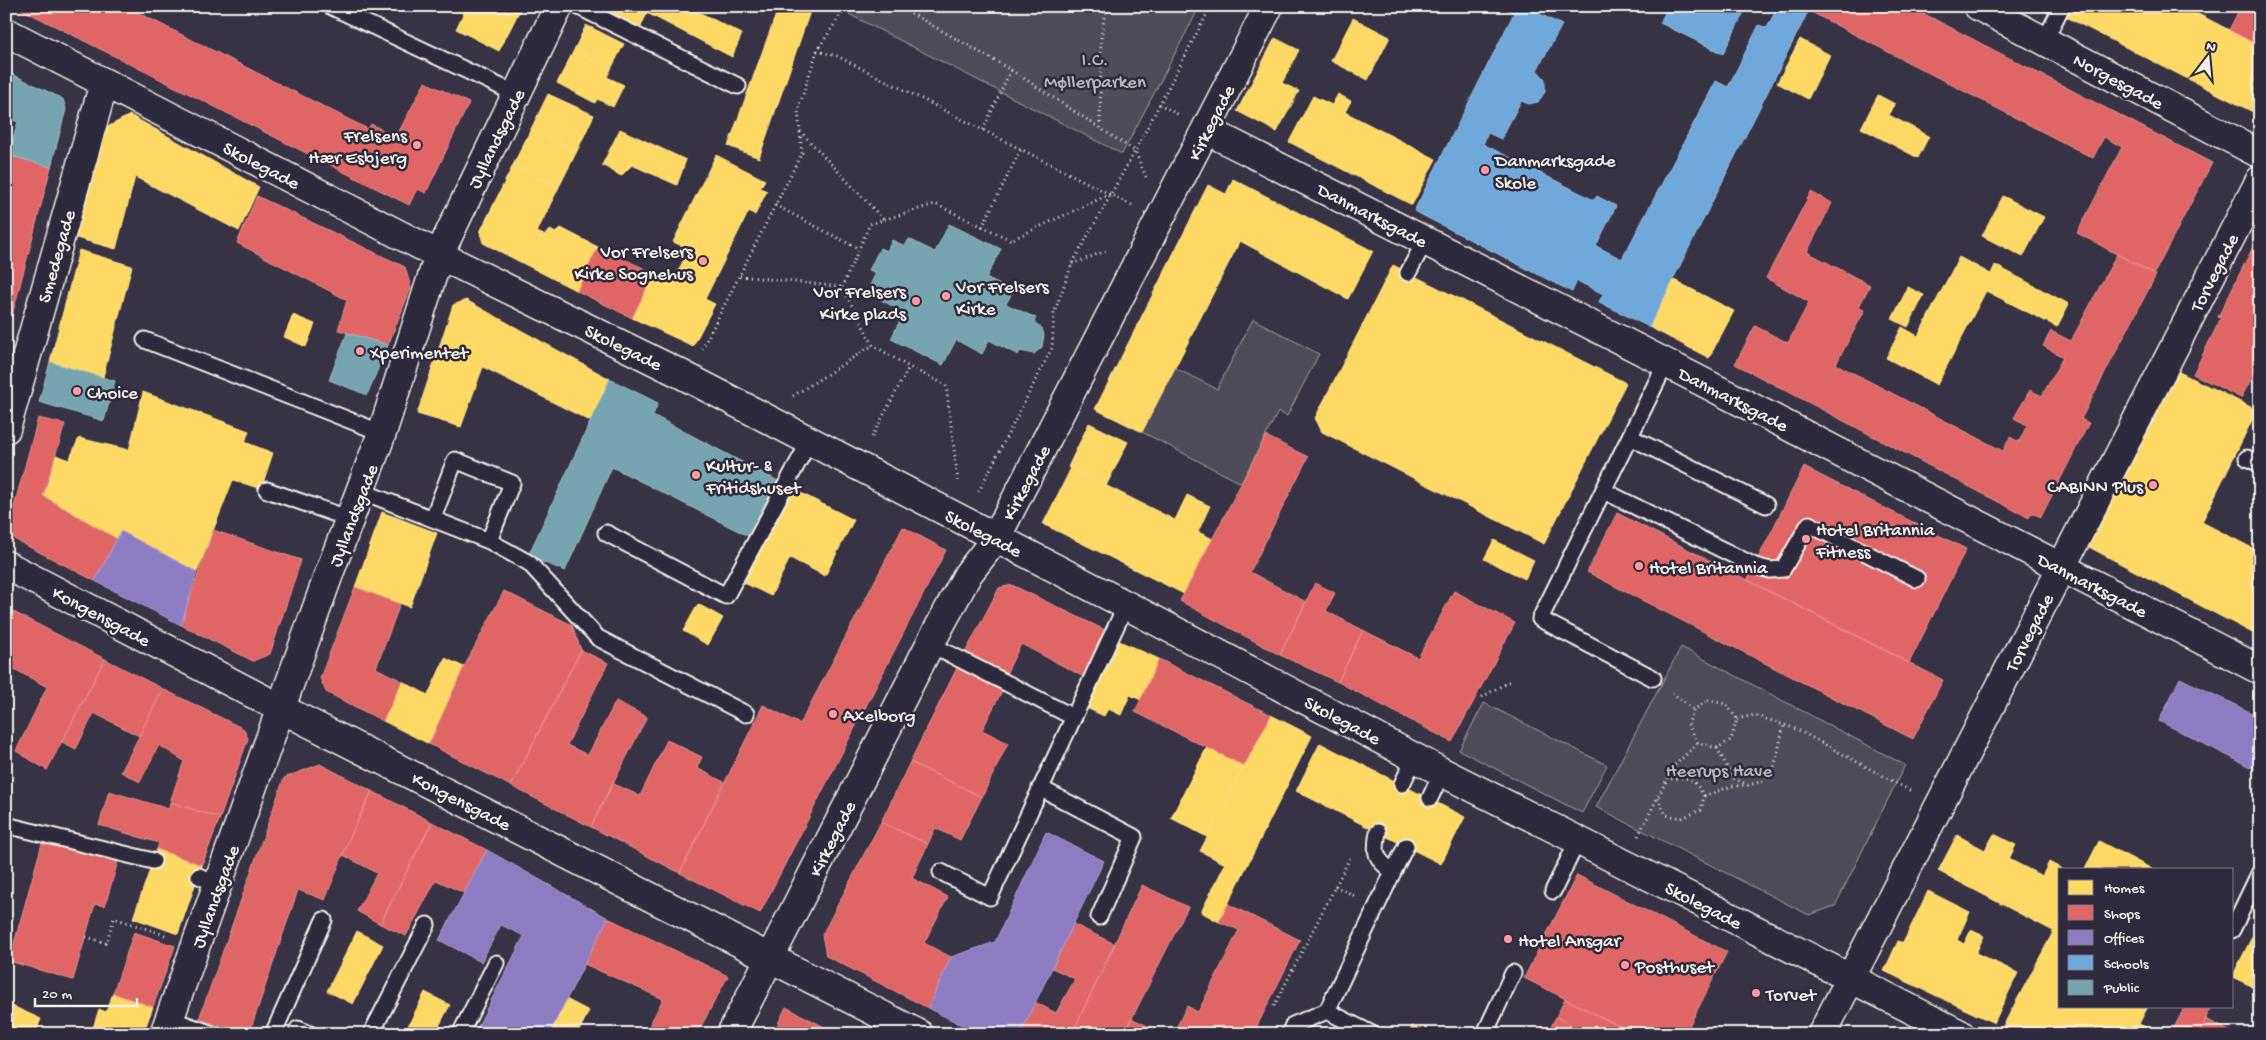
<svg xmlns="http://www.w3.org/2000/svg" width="2266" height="1040" font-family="'Gochi Hand',sans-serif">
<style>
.green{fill:#504b59;stroke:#a29ea0}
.homes{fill:#ffd966;stroke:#fce08d}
.shops{fill:#e06666;stroke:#e6908d}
.offices{fill:#8e7cc3;stroke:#ad9fce}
.schools{fill:#6fa8dc;stroke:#97bee0}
.public{fill:#76a5af;stroke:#9cbcc0}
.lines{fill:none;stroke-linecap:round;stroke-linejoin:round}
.lane-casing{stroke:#f4f1e8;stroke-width:19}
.street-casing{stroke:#f4f1e8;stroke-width:31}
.secondary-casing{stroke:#f4f1e8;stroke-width:31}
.path{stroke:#f4f1e8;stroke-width:3;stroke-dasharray:1 4;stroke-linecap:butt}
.lane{stroke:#2f2a3d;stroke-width:15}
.street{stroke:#2f2a3d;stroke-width:28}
.secondary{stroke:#2f2a3d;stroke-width:28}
.poi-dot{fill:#ff9aa2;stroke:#2f2a3d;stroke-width:2}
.labels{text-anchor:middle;stroke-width:5;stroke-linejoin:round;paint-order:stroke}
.park-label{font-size:19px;fill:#bbb7b6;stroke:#2f2a3d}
.street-label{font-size:19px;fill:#f4f1e8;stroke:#2f2a3d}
.poi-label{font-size:19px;fill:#f4f1e8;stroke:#2f2a3d;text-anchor:start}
</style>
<rect width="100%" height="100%" fill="#373244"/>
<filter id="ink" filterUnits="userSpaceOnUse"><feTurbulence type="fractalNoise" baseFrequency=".02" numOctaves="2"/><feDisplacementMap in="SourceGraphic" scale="10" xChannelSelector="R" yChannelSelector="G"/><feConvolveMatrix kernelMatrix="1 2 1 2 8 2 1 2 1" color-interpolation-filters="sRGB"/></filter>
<g filter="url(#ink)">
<path class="green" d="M833,6h367l-78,148z
M1253,319l66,35 -32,62 -9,-4 -37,71 -99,-51 33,-64 42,21z
M1681,647l224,118 -70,141 -26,9 -213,-108z
M1484,703l123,62 -25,48 -123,-63z"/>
<path class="homes" d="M467,6h55l-23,45 -43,-22z
M595,6h92l55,28 -10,23 -85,-44 -7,16z
M779,6h33l-53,152 -31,-12z
M2036,6h16l-3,7z
M2072,6h111l77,40v52l-7,14 -187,-95z
M1353,18l37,19 -22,43 -37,-19z
M586,25l38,19 -13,25 -37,-19z
M1275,38l24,12 -17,33 17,8 -22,41 -40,-21z
M1800,39l30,16 -22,44 -31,-16z
M574,50l37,19 -4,8 17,8 -11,22 -16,-8 -2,4 -38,-20z
M548,94l46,21 -17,36 -46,-22z
M1338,94l13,7 -6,11 91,47 -24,46 -123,-63 24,-46 19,9z
M1878,95l17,9 -6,11 40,21 -11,22 -57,-30z
M130,115l129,72 -20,44 -104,-54 -19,72 -51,-14 29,-101z
M531,129l46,22 -18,36 -46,-22z
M620,129l66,31 -9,25 -45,-20 -11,11 -19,-11z
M716,155l49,25 -5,8 7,3 -12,24 -6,-4 -44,88 10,5 -22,42 -61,-28 22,-45 18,10 17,-34 -16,-7z
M513,165l46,22 -22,45 7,3 7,-5 4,3 6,-5 37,19 -21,44 -94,-48 -3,-11z
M1233,179l140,72 -25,48 -108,-58 -98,191 -47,-23 113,-224 18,9z
M2003,196l41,21 -21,40 -41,-21z
M79,250l53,16 -29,111 -53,-15z
M1959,257l32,17 4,-9 74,39 -12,23 -71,-36 -49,94 -51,-27 16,-31 16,9z
M1393,265l233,118 -82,161 -222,-112 -7,-14z
M1674,280l60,31 -25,47 -60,-31z
M1908,287l16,8 -16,32 -16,-8z
M466,300l144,79 -20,42 -107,-54 -22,60 -44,-13 36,-109z
M293,315l22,9 -9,23 -22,-10z
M2175,370l82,40 -55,112 58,30v85l-175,-92z
M143,392l106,39 -4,11 28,11 -12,36 -28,-9 -36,92 -76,-41 -4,8 -74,-43 13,-41 13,5 10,-22 50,12z
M1089,423l39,19 -22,44 -38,-19z
M1071,468l104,52 12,-25 23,11 -12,26 15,7 -29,55 -141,-70z
M793,489l61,31 -29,56 -35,-18 -19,38 -29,-14z
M382,512l55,21 -27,74 -55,-20z
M1494,540l40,20 -9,19 -41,-20z
M698,604l25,14 -15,27 -25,-14z
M1115,639l44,20 -18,41 -11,-5 -9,20 -13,-6 -4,7 -20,-9z
M445,658l19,9 -35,77 -46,-23 19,-40 26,14z
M1271,715l41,21 -93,186 -18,-10 24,-48 -25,-13z
M1320,743l145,74 -24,47 -145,-73z
M1207,747l37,19 -37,71 -36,-19z
M1994,834l22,11 -7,14 33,17 7,-14 13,7h-2v50l-7,12 -115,-60 19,-36 28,15z
M2099,841l53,28h-67z
M157,849l45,16 -24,69 -45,-16z
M1928,891l42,21 -13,28 7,4 7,-14 13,6 -8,17 42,20 -24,50 -110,-52 14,-30 5,2z
M2060,919v87h88l-9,18 9,4 -2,6h-131l-13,-6z
M357,931l26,14 -30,59 -26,-13z
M2255,931l5,3v56l-28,-13z
M425,992l25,13 -15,29h-31z
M113,993l40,14 -10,27h-52l8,-25 7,3z
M566,999l23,12 -10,20 -23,-11z
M6,1003l35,16 -6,15h-29z
M556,1020l23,11 5,3h-35z
M1412,1026l16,8h-19z"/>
<path class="shops" d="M15,6h110l243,123 3,-5 25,13 29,-55 44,21 -43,90 -9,-4 -8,16z
M1811,6h98l303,157 -58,111 -77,-41 45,-86 -18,-10 -11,21 -284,-147z
M2241,6h19v40l-31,-16z
M8,155l43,12 -45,172v-176z
M1811,192l21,11 -25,49 63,33 -11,22 6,3 -29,54 167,87 7,-14 9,5 8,-17 -13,-7 16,-28 12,6 21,-39 -20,-11 8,-15 20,10 46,-87 39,21 -75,144 8,4 -48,94 -9,-4 -3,5 -294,-154 20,-38 33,17 21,-41 -43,-24z
M257,196l148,71 6,21 -23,57 -50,-15 9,-30 -110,-57z
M2260,233v130l-19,35 -48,-24 28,-56 -3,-1z
M598,247l56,26 -22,45 -55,-27z
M38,418l27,6 -22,72 74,43 -22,42 -81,-42 -5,-14z
M1266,436l42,21 -58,115 56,30 -26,53 -100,-54z
M1804,467l162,82 -57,114 -162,-83z
M1617,513l326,167 -30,59 -326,-167z
M903,527l43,23 -186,363 -80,-40 83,-168 37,19z
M213,530l88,30 -31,94 -17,7 -72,-36z
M1315,583l20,10 -9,18 37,19 -25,52 -58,-27z
M1012,585l95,46 -23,46 -63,-33 -15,30 -41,-21 34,-65z
M355,587l45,17 -24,64 26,13 -19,40 -57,-29 -6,-14z
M504,591l68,34 9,25 -70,136 -82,-42 35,-77z
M1454,591l61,32 -63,119 -114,-60 25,-52 55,28z
M6,608l99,51 -58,111 -31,-19 31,-64 -33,-18 -8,25z
M581,650l27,13 -41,82 21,10 28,-54 31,16 -56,110 -80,-41z
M105,659l58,30 -24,47 -45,-23 -18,36 -14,-7z
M1159,659l112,56 -27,51 -109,-54z
M958,666l45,23 -21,41 26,13 -26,54 -72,-35z
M163,689l81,40 4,10 -28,79 -50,-16 14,-41 -25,-16 -19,37 -19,-10z
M667,740l35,17 -5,11 27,14 -44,91 -89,-46 21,-44 28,13z
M910,762l72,35 -22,43 -25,-12 -7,16 -47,-22z
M320,764l52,27 -22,46 -25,63 -27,-10 -49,144 -50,-15 85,-241z
M109,791l60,18 1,-7 50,16 -18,47 -45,-16 2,-6 -60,-18z
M372,791l60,31 -52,102 -23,-13 20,-38 -34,-18 7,-18z
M432,822l55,28 -23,43 -28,-13 -30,56 -26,-12z
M881,822l47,22 -16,34 36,19 -24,46 27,14 -23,51 -102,-52 -4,-21z
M43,840l75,21 -13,45 -10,-2 -22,76 -64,-19z
M1577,875l150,77 -42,82h-50l-111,-56z
M1142,885l46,22 -64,127h-52z
M1228,904l72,36 -47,94h-80l14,-28 11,6 41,-82 -20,-8z
M608,918l120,58 -31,58h-52l18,-35 -79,-35z
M1073,924l42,20 -43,90h-52l15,-32 21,11 19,-34 -23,-11z
M134,932l41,14 -22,61 -40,-14z
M1565,999l70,35h-46l-33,-17z
M2185,1006h27l-13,28h-28z
M786,1007l52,27h-65z
M1556,1017l33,17h-42z
M1131,1018l25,12 -2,4h-30z
M2206,1019l25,13 -1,2h-31z"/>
<path class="offices" d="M121,531l76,41 -16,53 -86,-44z
M2180,678l80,39v55l-101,-51z
M1046,832l58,29 -84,173h-41l-51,-26 23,-51 44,-15z
M487,850l121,68 -59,116h-75l50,-98 -23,-11 -20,37 -42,-22z"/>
<path class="schools" d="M1501,6h43l-4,8 22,11 -25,45 8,9v13l-7,10 -9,2 -8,-3 -20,38 -13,-6 -5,11 111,56 3,-4 19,10 -20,40 26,13 94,-178 12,6 31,-62 8,3 11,-22h33l-162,321 -50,-25 4,-8 -26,-13 -5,11 -158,-81 100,-198z
M1668,6h79l-24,48 -63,-31z"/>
<path class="public" d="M6,71l57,28 3,10 -15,58 -43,-12 10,-33 -12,-5z
M949,224l52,25 -15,29 27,13 -7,13 30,14 -2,4 8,6 2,7 -2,12 -8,7 -14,-3 -2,4 -29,-15 -7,14 -26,-14 -13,25 -52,-26 13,-27 -25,-13 4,-7 -13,-7 6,-12 -7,-3 11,-22 7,3 5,-11 13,6 4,-7 26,13z
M347,333l41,12 -21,50 -38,-15z
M50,362l65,19 -11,40 -65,-19z
M610,379l48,24 -5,12 127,67 -30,55 -138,-70 -47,104 -37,-15z"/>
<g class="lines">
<g class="lane-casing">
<path id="lane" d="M330,6l186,88
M577,6l161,80
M2045,40l17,-34
M1408,273l17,-32
M145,340l237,93
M1630,437l136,68
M2247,458l13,6
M267,490l83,29
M361,491l128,50 40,22 69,75 148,76
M1604,491l151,75 15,4 13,-1 26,-45 108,55
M433,518l22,-58 57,23 -23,58
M606,533l120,63 83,-154
M930,644l143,73
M1653,678l-113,-59 126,-256
M1402,784l13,-27
M1040,788l94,49 -35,80
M1430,798l12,-26
M6,825l147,36
M1378,832c-4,21 -3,27 15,40l13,-26
M941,872l49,25 136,-292
M199,876l19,9
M1553,891l25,-51
M2232,930l28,-58
M1327,1011l45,23
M170,1019l43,15
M298,1029l12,5
M273,1034l51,-114
M371,1034l56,-109
M460,1034l36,-71
M1289,1034l4,-9 34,-14 66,-139
M1491,1034l-5,-3 27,-58"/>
</g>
<g class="street-casing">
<path id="street" d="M1978,6l282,148
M1206,130l460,233 594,307
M6,429l98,-346
M6,565l276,144 637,325
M1742,923l218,111
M164,1034l166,-463 52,-138 57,-178 120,-249
M731,1034l199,-390 38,-70 28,-36 273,-532
M1822,1034l438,-854"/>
</g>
<g class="secondary-casing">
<path id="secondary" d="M6,32l433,223 240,118 447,232 316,167 300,151"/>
</g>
<path class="path" d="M898,6l113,64 124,81 -63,113 -18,49 -2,35 -74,145
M817,51l20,5 296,150
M1159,104l20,11
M1100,128l1,-90 5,-32
M983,130l28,-60
M800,131l84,89
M1146,177l-11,-26 76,-145
M775,205l84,44
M982,227l39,-78
M1072,264l34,-13
M740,276l102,11
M702,349l100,-196 -4,-43 19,-59 29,-45
M793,396l80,-51
M872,437l37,-70
M958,481l-12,-96 -37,-18 -36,-22 -31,-58 28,-63 65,-20 76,36 99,-46
M1672,693l22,17
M1482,697l28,-16
M1708,700l18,4 11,15 -6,21 -14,8 -19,-5 -10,-19 6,-14z
M1737,719l17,-4 42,14 115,62
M1717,748l16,30 15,7 16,-4 10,-13 10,-43
M1704,796l28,-10 15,-1
M1658,798l8,17 16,3 19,-8 3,-14c-11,-19 -16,-20 -37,-16
M1638,836l36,-70 24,-23
M1335,886l20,10
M86,937l20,6 8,-25 51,17
M1274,1006l77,-150"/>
<use href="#lane" class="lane"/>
<use href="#street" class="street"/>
<use href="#secondary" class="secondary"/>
</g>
</g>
<g class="poi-dot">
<circle cx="417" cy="145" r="5"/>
<circle cx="1485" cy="170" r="5"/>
<circle cx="703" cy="261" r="5"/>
<circle cx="946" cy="296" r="5"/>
<circle cx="916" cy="301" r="5"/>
<circle cx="360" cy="351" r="5"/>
<circle cx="77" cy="391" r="5"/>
<circle cx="696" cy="475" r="5"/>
<circle cx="2153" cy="485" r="5"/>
<circle cx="1806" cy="539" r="5"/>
<circle cx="1639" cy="566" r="5"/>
<circle cx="833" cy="714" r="5"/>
<circle cx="1508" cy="939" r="5"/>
<circle cx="1625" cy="965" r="5"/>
<circle cx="1756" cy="993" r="5"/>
</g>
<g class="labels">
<g class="park-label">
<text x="1095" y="65">I.C.<tspan x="1095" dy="22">Møllerparken</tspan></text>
<text x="1719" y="776">Heerups Have</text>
</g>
<g class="street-label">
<text transform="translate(2119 80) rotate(28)" y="7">Norgesgade</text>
<text transform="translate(1210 122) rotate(-63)" y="7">Kirkegade</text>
<text transform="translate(495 138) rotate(-64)" y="7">Jyllandsgade</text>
<text transform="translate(262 164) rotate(27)" y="7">Skolegade</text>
<text transform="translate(1373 214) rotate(27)" y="7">Danmarksgade</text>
<text transform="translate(55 256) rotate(-74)" y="7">Smedegade</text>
<text transform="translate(2213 272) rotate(-63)" y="7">Torvegade</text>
<text transform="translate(624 346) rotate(26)" y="7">Skolegade</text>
<text transform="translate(1734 398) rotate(27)" y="7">Danmarksgade</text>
<text transform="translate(1025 482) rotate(-62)" y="7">Kirkegade</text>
<text transform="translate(352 515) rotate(-69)" y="7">Jyllandsgade</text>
<text transform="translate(984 532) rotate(27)" y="7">Skolegade</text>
<text transform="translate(2093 584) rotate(27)" y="7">Danmarksgade</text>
<text transform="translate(102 615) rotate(28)" y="7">Kongensgade</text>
<text transform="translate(2028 632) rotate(-63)" y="7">Torvegade</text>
<text transform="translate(1343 719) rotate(28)" y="7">Skolegade</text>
<text transform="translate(462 800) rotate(27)" y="7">Kongensgade</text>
<text transform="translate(831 838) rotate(-63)" y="7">Kirkegade</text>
<text transform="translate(214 896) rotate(-70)" y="7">Jyllandsgade</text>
<text transform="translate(1704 904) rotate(27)" y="7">Skolegade</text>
</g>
<g class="poi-label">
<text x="407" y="141" text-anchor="end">Frelsens<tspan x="407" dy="22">Hær Esbjerg</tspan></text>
<text x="1495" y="166">Danmarksgade<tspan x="1495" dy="22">Skole</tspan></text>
<text x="693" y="257" text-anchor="end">Vor Frelsers<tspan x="693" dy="22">Kirke Sognehus</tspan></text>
<text x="956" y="292">Vor Frelsers<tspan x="956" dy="22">Kirke</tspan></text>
<text x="906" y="297" text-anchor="end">Vor Frelsers<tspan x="906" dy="22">Kirke plads</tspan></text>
<text x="370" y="358">Xperimentet</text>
<text x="87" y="398">Choice</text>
<text x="706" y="471">Kultur- &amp;<tspan x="706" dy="22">Fritidshuset</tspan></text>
<text x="2143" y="492" text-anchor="end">CABINN Plus</text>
<text x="1816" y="535">Hotel Britannia<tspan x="1816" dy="22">Fitness</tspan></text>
<text x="1649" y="573">Hotel Britannia</text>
<text x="843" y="721">Axelborg</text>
<text x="1518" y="946">Hotel Ansgar</text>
<text x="1635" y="972">Posthuset</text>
<text x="1766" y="1000">Torvet</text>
</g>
</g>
<rect width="2266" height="1040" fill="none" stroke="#2f2a3d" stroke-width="25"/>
<rect x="12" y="12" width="2241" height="1015" fill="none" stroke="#f4f1e8" stroke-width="2" filter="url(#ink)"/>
<rect x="2058" y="868" width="175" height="140" fill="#2f2a3d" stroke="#7e7a81"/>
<rect x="2068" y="880" width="25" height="15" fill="#ffd966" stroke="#7e7a81"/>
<text x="2104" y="892" font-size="15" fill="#f4f1e8">Homes</text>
<rect x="2068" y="905" width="25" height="15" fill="#e06666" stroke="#7e7a81"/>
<text x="2104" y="918" font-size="15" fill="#f4f1e8">Shops</text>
<rect x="2068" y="930" width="25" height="15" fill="#8e7cc3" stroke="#7e7a81"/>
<text x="2104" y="942" font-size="15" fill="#f4f1e8">Offices</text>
<rect x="2068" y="955" width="25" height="15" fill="#6fa8dc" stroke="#7e7a81"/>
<text x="2104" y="968" font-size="15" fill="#f4f1e8">Schools</text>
<rect x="2068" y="980" width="25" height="15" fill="#76a5af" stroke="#7e7a81"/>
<text x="2104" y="992" font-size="15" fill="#f4f1e8">Public</text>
<g transform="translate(2208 58) rotate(16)" stroke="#2f2a3d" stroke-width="4" paint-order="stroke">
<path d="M0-4L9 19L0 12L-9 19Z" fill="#f4f1e8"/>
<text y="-8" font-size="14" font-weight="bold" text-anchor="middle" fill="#f4f1e8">N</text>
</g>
<path d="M35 998v8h102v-8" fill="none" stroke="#f4f1e8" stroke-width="2.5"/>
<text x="42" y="998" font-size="15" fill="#f4f1e8" stroke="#2f2a3d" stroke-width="4" paint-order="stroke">20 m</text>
</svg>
